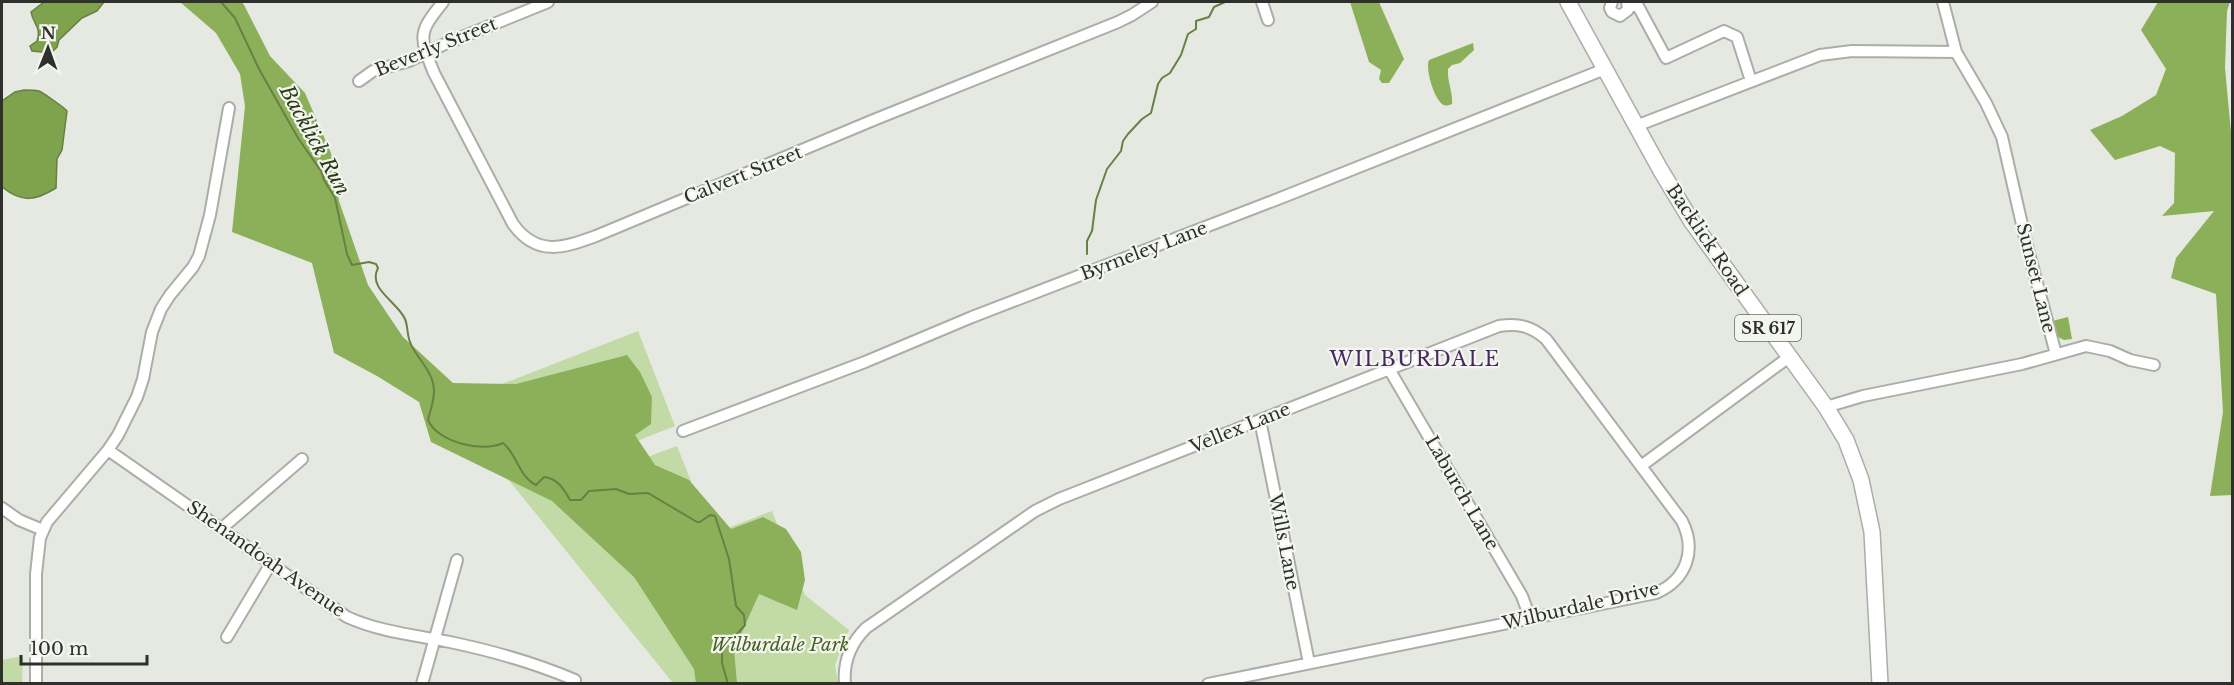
<svg xmlns="http://www.w3.org/2000/svg" width="2234" height="685" font-family="'Libre Baskerville',serif">
<style>
.green{fill:#c2daa6}
.forest{fill:#8cb059}
.water{fill:#7fa24c;stroke:#678043;stroke-width:1.5}
.lines{fill:none;stroke-linecap:round;stroke-linejoin:round}
.stream{stroke:#678043;stroke-width:2}
.street-casing{stroke:#abaea8;stroke-width:14}
.primary-casing{stroke:#abaea8;stroke-width:18}
.street{stroke:#fff;stroke-width:10}
.primary{stroke:#fff;stroke-width:15}
.labels{text-anchor:middle;stroke-width:4.5;stroke-linejoin:round;paint-order:stroke}
.shield{fill:#f3f6ef;stroke:#6a6b68;stroke-width:1.5}
.shield-label{font-size:16px;font-weight:bold;fill:#2f302e}
.street-label{font-size:18px;fill:#2f302e;stroke:#f3f6ef}
.park-label{font-size:18px;font-style:italic;fill:#475f23;stroke:#f3f6ef}
.water-label{font-size:20px;font-style:italic;fill:#2c3b17;stroke:#f3f6ef}
.neighbourhood-label{font-size:20px;letter-spacing:1.5px;fill:#482861;stroke:#f3f6ef}
</style>
<rect width="100%" height="100%" fill="#e5e9e2"/>
<path class="green" d="M638,331l37,95 -61,24 6,17 57,-21 35,88 60,-23 33,84 44,35 -14,35 3,18h-165l-225,-278z
M23,656l-1,27h-20v-23z"/>
<path class="forest" d="M180,2h62l2,3 26,51 35,37 26,60 8,48 29,84 35,52 50,46 63,1 111,-29 13,17 12,25 -1,27 -16,11 20,30 34,15 42,49 32,-12 23,12 15,23 4,28 -8,30 -38,-16 -25,56 3,33h-41l-2,-14 -60,-92 -82,-76 -121,-59 -12,-40 -42,-26 -43,-23 -22,-90 -80,-31 13,-126 -5,-32 -24,-41z
M1350,2h29l25,57 -15,24h-7l-3,-4 2,-9 -12,-8z
M2158,2h72l-3,9 -2,57 7,75v352l-22,1 13,-84 -7,-118 -45,-16 5,-20 38,-47 -52,5 12,-13 1,-50 -15,-7 -45,14 -25,-30 32,-14 34,-21 10,-26 -25,-39z
M1473,43l1,7 -14,13 -8,2 -4,4c-1,12 5,23 4,35 -3,1 -6,3 -10,0 -8,-6 -17,-35 -13,-44z
M2068,317l4,22 -8,1 -8,-4 -4,-15z"/>
<path class="water" d="M44,2h60l-7,9 -15,7 -23,22 -2,7 -6,6 -19,-2 -2,-5 7,-5c5,-13 -4,-17 -6,-29z
M24,90c4,0 10,0 15,1 4,2 25,16 28,20l-5,39 -5,9 -1,29c-21,13 -34,15 -54,-1v-86l13,-9z"/>
<g class="lines">
<path class="stream" d="M221,2l14,16 24,51 39,69 23,33 3,9 11,18 12,56 5,11 17,-3 7,2 2,4c-11,21 20,34 27,51 3,7 2,16 5,23 5,14 20,26 23,41 3,12 -2,25 -5,37 9,22 54,33 75,23 14,11 16,34 33,42l8,-8c13,1 20,12 26,23h11l8,-9 27,-2 13,5 19,-1 49,29h3l10,-7 5,1 14,43 7,47 8,9 1,10 -23,26v12l6,21
M1087,254v-13l5,-10 4,-31 11,-31 14,-18 2,-10 5,-7 14,-15 9,-6 7,-29 4,-6 8,-5 11,-18 7,-21 8,-5v-8l13,-4 5,-10 11,-5"/>
<g class="street-casing">
<path id="street" d="M443,2c-25,31 -24,34 -9,71l79,151c24,33 50,24 83,12l280,-117 242,-97 14,-7 20,-13
M1262,2l6,18
M1612,2l-2,6 2,4 8,4 8,-6 -1,-8
M1943,2l13,50
M1629,6h9l28,52 58,-27 13,6 14,44
M359,81l14,-10 36,-10 36,-17 103,-42
M1636,126l184,-71 32,-4 104,1 30,51 16,34 24,105 30,112
M1389,369l133,227 8,22
M1826,407l37,-11 159,-32 64,-18 24,5 20,9 24,5
M1260,420l49,243
M683,431l182,-69 107,-45 311,-120 322,-128
M108,450l239,167c33,15 68,18 103,25 43,9 85,21 125,38
M1641,466l148,-109
M2,508l17,12 24,10
M221,529l81,-70
M227,637l43,-72
M36,684v-110l4,-36 7,-16 61,-72 10,-15 19,-38 6,-18 9,-47 9,-23 9,-14 23,-28 6,-11 11,-41 19,-107
M422,684l35,-124
M845,684c-2,-22 6,-41 21,-56l169,-117 24,-12 440,-173c19,-3 32,0 47,13l136,182c15,30 4,59 -26,72l-448,91"/>
</g>
<g class="primary-casing">
<path id="primary" d="M1568,2l92,167 32,53 134,185 20,33 15,40 11,52 8,152"/>
</g>
<use href="#street" class="street"/>
<use href="#primary" class="primary"/>
</g>
<g class="labels">
<rect class="shield" x="1735" y="315" width="66" height="26" rx="4.5"/>
<g class="shield-label">
<text x="1768" y="334">SR 617</text>
</g>
<g class="street-label">
<text transform="translate(436 47) rotate(-22)" y="6">Beverly Street</text>
<text transform="translate(743 175) rotate(-22)" y="6">Calvert Street</text>
<text transform="translate(1707 240) rotate(56)" y="6">Backlick Road</text>
<text transform="translate(1144 251) rotate(-21)" y="6">Byrneley Lane</text>
<text transform="translate(2036 278) rotate(76)" y="6">Sunset Lane</text>
<text transform="translate(1240 428) rotate(-22)" y="6">Vellex Lane</text>
<text transform="translate(1462 493) rotate(60)" y="6">Laburch Lane</text>
<text transform="translate(1284 542) rotate(79)" y="6">Wills Lane</text>
<text transform="translate(266 559) rotate(35)" y="6">Shenandoah Avenue</text>
<text transform="translate(1581 606) rotate(-13)" y="6">Wilburdale Drive</text>
</g>
<g class="park-label">
<text x="780" y="651">Wilburdale Park</text>
</g>
<g class="water-label">
<text transform="translate(315 140) rotate(61)" y="7">Backlick Run</text>
</g>
<g class="neighbourhood-label">
<text x="1415" y="366">WILBURDALE</text>
</g>
</g>
<rect width="2234" height="685" fill="none" stroke="#2f302e" stroke-width="6"/>
<g transform="translate(48 48) rotate(1)" stroke="#f3f6ef" stroke-width="4.5" paint-order="stroke">
<path d="M0-4.5L10 22L0 15L-10 22Z" fill="#2f302e"/>
<text y="-9" font-size="16" font-weight="bold" text-anchor="middle" fill="#2f302e">N</text>
</g>
<path d="M21 655v9h126v-9" fill="none" stroke="#2f302e" stroke-width="3"/>
<text x="30" y="655" font-size="18" fill="#2f302e" stroke="#f3f6ef" stroke-width="4.5" paint-order="stroke">100 m</text>
</svg>
